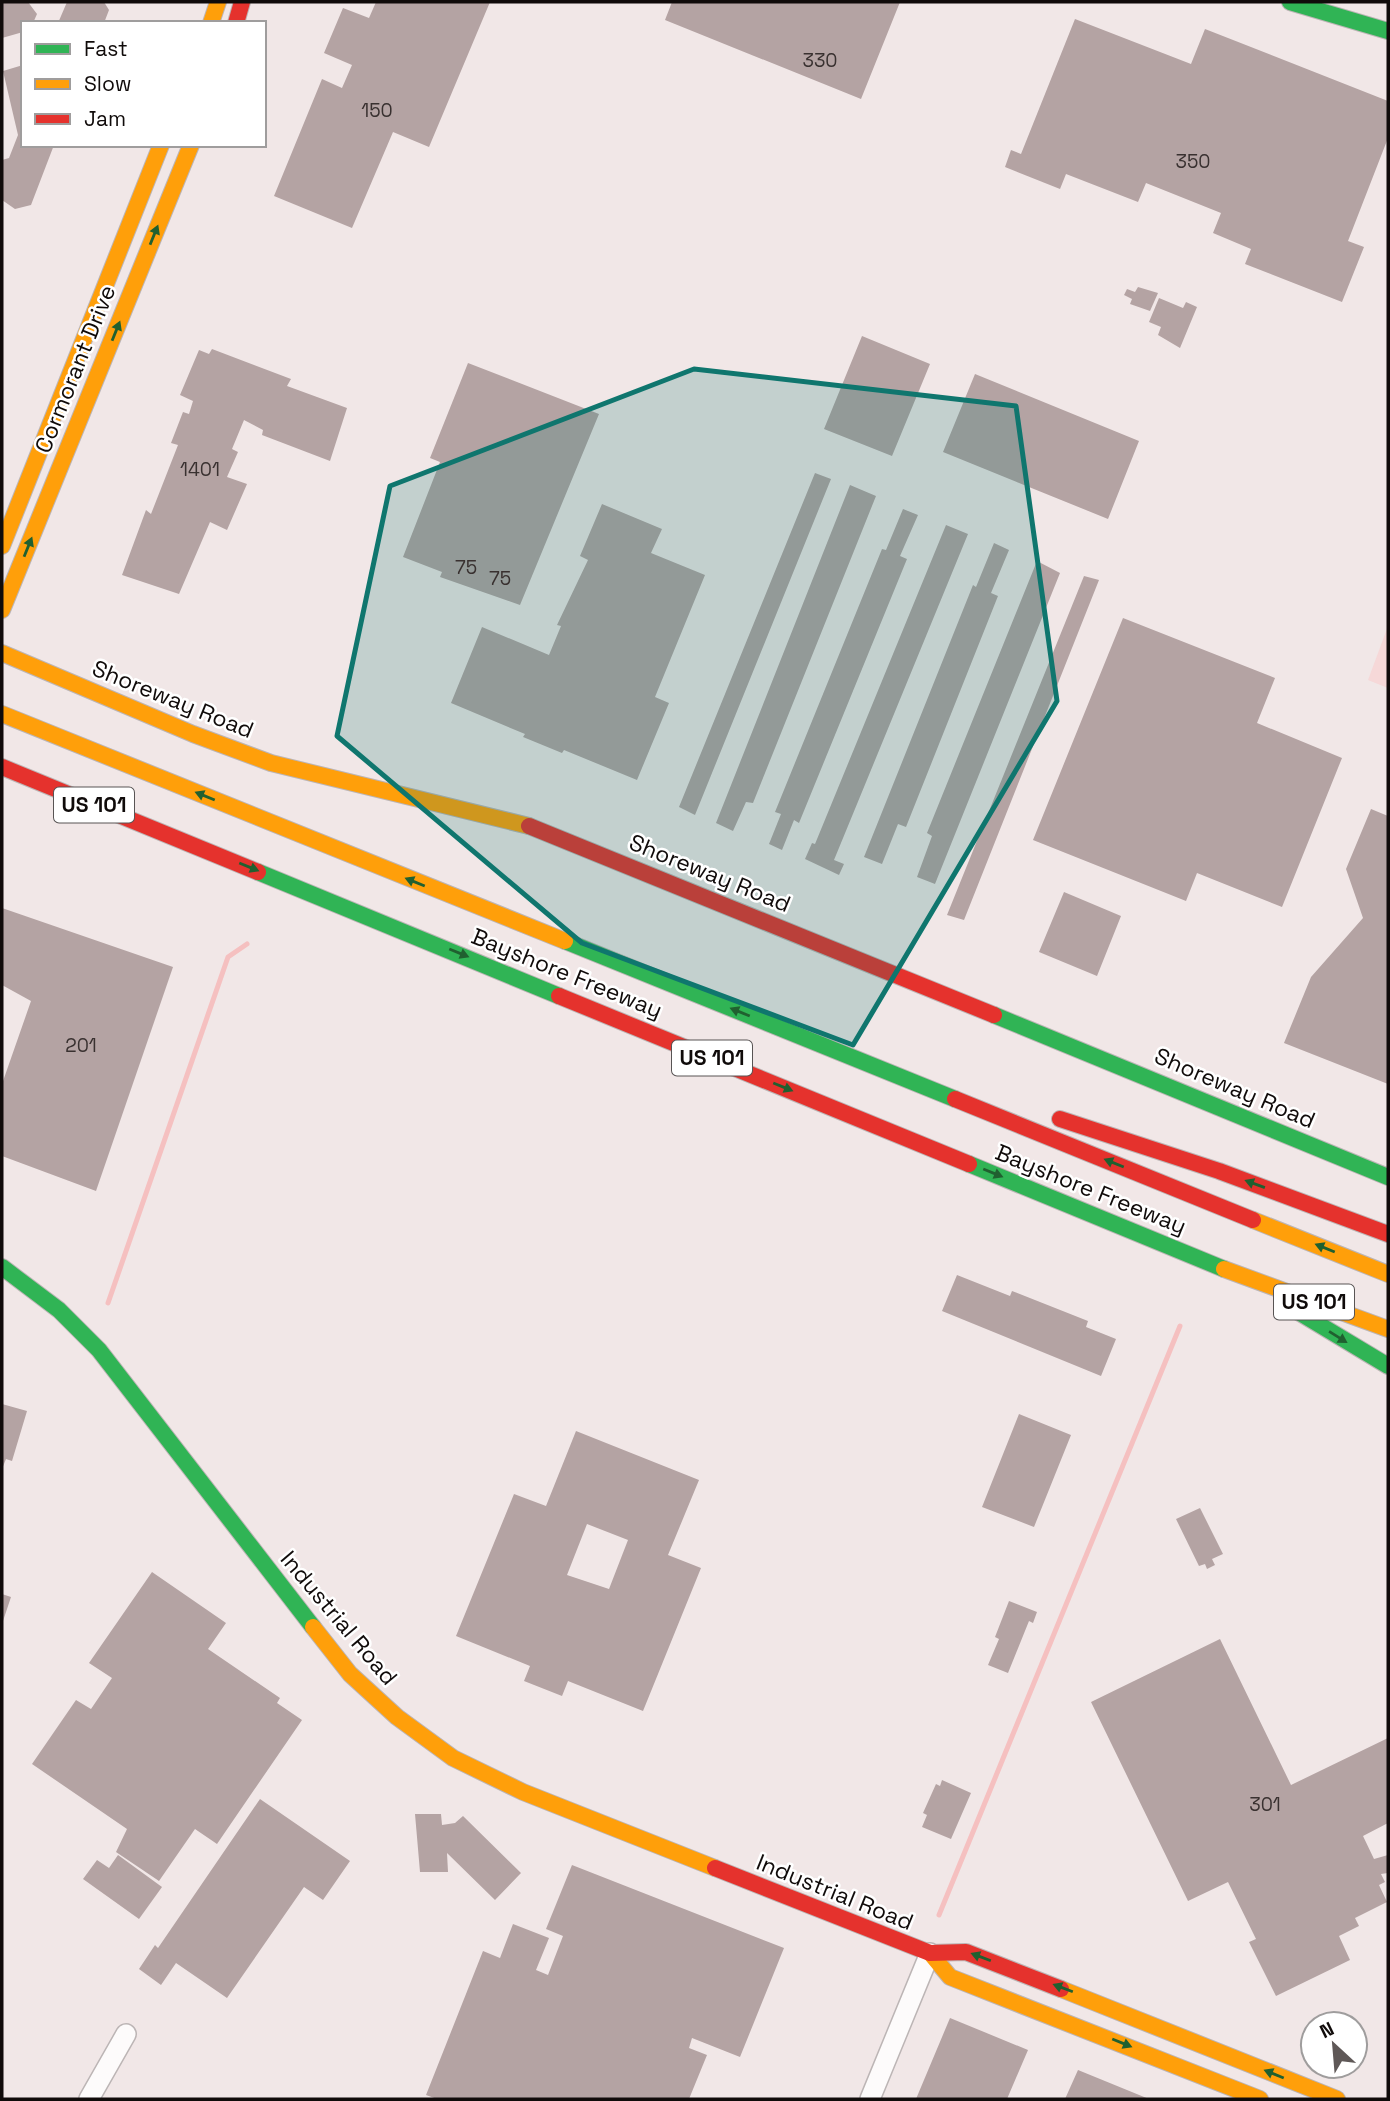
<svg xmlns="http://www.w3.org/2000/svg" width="1390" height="2101" font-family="'Space Grotesk',sans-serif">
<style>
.green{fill:#f6d8d8}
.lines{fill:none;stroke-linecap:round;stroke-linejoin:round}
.stream{stroke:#f5c0c0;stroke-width:5}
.building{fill:#b4a3a3;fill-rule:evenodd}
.street-casing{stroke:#bcb5b5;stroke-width:22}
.fast-casing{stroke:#bcb5b5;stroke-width:18}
.slow-casing{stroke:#bcb5b5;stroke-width:18}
.jam-casing{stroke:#bcb5b5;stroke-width:18}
.street{stroke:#fdfbfb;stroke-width:19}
.fast{stroke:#30b455;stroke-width:16}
.slow{stroke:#ff9f0a;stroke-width:16}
.jam{stroke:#e5322d;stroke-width:16}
.oneway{fill:#206030}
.marked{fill:#0f766e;fill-opacity:0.2;stroke:#0f766e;stroke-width:5;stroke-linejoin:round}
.labels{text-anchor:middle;stroke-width:5;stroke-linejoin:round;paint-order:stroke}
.number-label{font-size:19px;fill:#393130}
.shield{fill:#fff;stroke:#585454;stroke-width:2}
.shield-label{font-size:21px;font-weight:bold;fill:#100b0a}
.street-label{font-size:23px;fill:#100b0a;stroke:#fff}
</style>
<rect width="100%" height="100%" fill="#f1e7e7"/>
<path class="green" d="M1388,626v62l-20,-8z"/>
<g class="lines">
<path class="stream" d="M108,1303l120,-346 19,-13
M939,1915l241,-589"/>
</g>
<path class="building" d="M2,2h26l9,12 -4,9h-10v9l-21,6z
M67,2h37l5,8 -5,13h-46z
M376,2h114l-61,145 -36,-15 -41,96 -78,-32 48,-117 20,9 10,-23 -28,-12 19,-45 26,10z
M672,2h228l-39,97 -196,-79z
M1075,19l116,45 14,-35 183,72v37l-40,103 16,6 -22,55 -97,-38 6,-15 -38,-16 8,-20 -75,-30 -8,19 -72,-28 -6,15 -55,-22 6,-17 10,4z
M23,65v80h31l-23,60 -16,4 -13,-9v-40l7,-2 9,-23 -15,-64z
M1138,287l20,6 -8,18 -20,-7 2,-5 -8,-4 3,-6 8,3z
M1159,298l24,10 3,-6 11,5 -17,41 -22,-13 3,-8 -12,-5z
M862,336l68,28 -38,92 -68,-27z
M212,349l79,30 -4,7 60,22 -17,53 -68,-26 1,-5 -19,-10 -12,29 6,3 -11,25 20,7 -20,46 -17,-8 -31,72 -57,-19 24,-65 5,4 27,-69 -7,-2 12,-31 6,2 4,-13 -13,-6 19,-45 10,4z
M468,363l131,51 -79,191 -80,-28 2,-5 -39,-15 37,-95 -10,-4z
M975,374l164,67 -31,78 -165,-67z
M815,473l16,6 -136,336 -16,-8z
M850,485l26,11 -123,307 -7,-1 -13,29 -17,-8z
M602,504l60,25 -11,24 54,22 -50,122 14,6 -32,77 -73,-30 -2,3 -39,-16 2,-3 -74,-31 31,-76 67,28 12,-29 -4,-1 31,-65 -8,-4z
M903,509l15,6 -18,41 7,3 -108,264 -5,-3 -12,30 -13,-6 12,-30 -6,-2 107,-263 4,1z
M946,525l22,9 -134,326 10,4 -5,11 -34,-16 7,-16 3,1z
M994,543l15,7 -18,43 7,3 -92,231 -8,-3 -16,40 -18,-7 109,-272 3,2z
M1037,561l23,12 -125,311 -18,-7 15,-41 -5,-3z
M1084,576l15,4 -135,340 -17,-5z
M1123,618l152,60 -18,45 85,35 -60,149 -85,-34 -11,28 -153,-61z
M1371,809l17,7v268l-104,-41 27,-66 52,-59 -17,-49z
M1064,892l57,24 -24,60 -58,-24z
M2,908l171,59 -77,224 -94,-35v-72l29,-83 -29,-16z
M957,1275l53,21 2,-5 76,30 -2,6 30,12 -15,37 -159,-65z
M2,1404l25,7 -15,50 -6,-2 -4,10z
M1019,1414l52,21 -37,92 -52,-20z
M576,1431l123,49 -31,75 33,13 -58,143 -75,-30 -6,15 -38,-15 6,-15 -74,-30 58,-142 32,12zM587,1524l41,16 -19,49 -42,-14z
M1200,1508l23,46 -11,5 3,6 -8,4 -2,-5 -6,2 -23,-47z
M152,1572l74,51 -18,26 72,49 -3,5 25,17 -85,124 -22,-15 -36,52 -43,-29 11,-23 -95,-65 44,-64 15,9 21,-31 -23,-15z
M2,1594l9,3 -9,27z
M1009,1601l28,11 -4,11 -4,-2 -21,52 -20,-8 11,-26 -4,-2z
M1220,1639l71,146 97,-47v85l-25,13 11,23 14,-4v18l-7,1 4,8 -6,3 8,17 -32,16 4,8 -20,10 11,24 -74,36 -27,-54 7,-3 -28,-57 -40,19 -97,-199z
M942,1780l29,13 -20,46 -29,-12 5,-12 -4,-2 13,-29 4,2z
M260,1799l90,62 -27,39 -19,-13 -77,111 -51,-35 -15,22 -22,-16 16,-24 3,3z
M415,1814h26l1,11 13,-2 8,-7 58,57 -26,27 -48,-47 1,19h-28z
M118,1855l44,32 -23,32 -56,-40 14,-19 12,8z
M572,1865l212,83 -44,109 -48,-19 -3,10 18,7 -18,44h-252l-11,-4 57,-144 17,7 13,-34 36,14 -13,32 12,5 15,-39 -17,-7z
M950,2018l78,32 -21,49h-91z
M1078,2070l71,29h-84z"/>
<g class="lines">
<g class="street-casing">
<path id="street" d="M89,2099l37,-65
M870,2099l60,-146"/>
</g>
<g class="fast-casing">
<path id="fast" d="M1290,2l98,29
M258,872l301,124
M565,941l390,158
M994,1015l394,162
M969,1164l255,105
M2,1267l57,43 40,40 214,277
M1295,1310l93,56"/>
</g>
<g class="slow-casing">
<path id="slow" d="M211,23l7,-21
M2,546l159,-401
M2,610l189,-465
M2,653l191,81 78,29 258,63
M2,714l563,227
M1253,1220l135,54
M1224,1269l164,60
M313,1627l37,47 47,43 56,41 70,34 192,76
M930,1953l20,24 310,122
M1061,1989l276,110"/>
</g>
<g class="jam-casing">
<path id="jam" d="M236,23l6,-21
M2,767l256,105
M529,826l465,189
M559,996l410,168
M955,1099l298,121
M1060,1119l159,52 169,63
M715,1868l215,85 36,-1 95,37"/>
</g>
<use href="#street" class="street"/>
<use href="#fast" class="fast"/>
<use href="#slow" class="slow"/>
<use href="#jam" class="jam"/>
</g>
<defs><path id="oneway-solid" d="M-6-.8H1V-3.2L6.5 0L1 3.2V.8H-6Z" transform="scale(1.75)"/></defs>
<g class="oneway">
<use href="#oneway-solid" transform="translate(154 235) rotate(-68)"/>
<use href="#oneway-solid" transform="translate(116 331) rotate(-68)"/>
<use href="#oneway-solid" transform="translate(28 547) rotate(-68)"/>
<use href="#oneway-solid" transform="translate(205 796) rotate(-158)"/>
<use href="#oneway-solid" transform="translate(249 867) rotate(22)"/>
<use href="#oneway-solid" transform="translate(415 882) rotate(-158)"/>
<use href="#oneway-solid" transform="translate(459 953) rotate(22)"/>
<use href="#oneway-solid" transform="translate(740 1012) rotate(-158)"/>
<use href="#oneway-solid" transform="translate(783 1087) rotate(22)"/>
<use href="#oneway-solid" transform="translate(1114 1163) rotate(-158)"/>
<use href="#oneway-solid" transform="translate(993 1173) rotate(22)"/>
<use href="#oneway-solid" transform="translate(1255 1184) rotate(-160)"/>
<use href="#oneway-solid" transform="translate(1325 1248) rotate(-158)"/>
<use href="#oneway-solid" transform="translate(1338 1337) rotate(32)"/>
<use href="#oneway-solid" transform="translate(981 1957) rotate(-159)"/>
<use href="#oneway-solid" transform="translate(1063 1988) rotate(-159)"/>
<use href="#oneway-solid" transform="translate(1122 2043) rotate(22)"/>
<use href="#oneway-solid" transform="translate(1274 2074) rotate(-158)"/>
</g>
<path class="marked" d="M694,369l322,37 41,295 -204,344 -271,-102 -245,-207 53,-250z"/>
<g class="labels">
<g class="number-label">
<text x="820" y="67">330</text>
<text x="377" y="117">150</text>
<text x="1193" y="168">350</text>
<text x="200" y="476">1401</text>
<text x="466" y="574">75</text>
<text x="500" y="585">75</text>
<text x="81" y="1052">201</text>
<text x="1265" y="1811">301</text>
</g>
<g class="shield">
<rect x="54" y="787.5" width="80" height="35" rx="5"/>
<rect x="672" y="1040.5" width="80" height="35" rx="5"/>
<rect x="1274" y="1284.5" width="80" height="35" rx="5"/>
</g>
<g class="shield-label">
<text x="94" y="812">US 101</text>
<text x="712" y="1065">US 101</text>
<text x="1314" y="1309">US 101</text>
</g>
<g class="street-label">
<text transform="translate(75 369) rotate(-68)" y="8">Cormorant Drive</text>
<text transform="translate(173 699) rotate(22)" y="8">Shoreway Road</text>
<text transform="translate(710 873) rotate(22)" y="8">Shoreway Road</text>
<text transform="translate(567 973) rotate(22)" y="8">Bayshore Freeway</text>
<text transform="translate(1235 1088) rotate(23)" y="8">Shoreway Road</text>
<text transform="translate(1091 1189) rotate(22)" y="8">Bayshore Freeway</text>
<text transform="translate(339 1618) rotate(50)" y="8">Industrial Road</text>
<text transform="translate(835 1892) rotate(22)" y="8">Industrial Road</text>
</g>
</g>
<rect width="1390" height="2101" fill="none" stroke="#100b0a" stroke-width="7"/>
<rect x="21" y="21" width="245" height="126" fill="#ffffff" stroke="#9f9d9d" stroke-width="2"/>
<rect x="35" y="44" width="35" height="10" fill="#30b455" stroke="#9f9d9d" stroke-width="2"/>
<text x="84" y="56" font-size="21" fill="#100b0a">Fast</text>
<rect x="35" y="79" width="35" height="10" fill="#ff9f0a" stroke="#9f9d9d" stroke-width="2"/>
<text x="84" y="91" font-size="21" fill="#100b0a">Slow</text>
<rect x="35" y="114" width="35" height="10" fill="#e5322d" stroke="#9f9d9d" stroke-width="2"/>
<text x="84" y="126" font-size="21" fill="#100b0a">Jam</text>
<g transform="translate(1334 2045) rotate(334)"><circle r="33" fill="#ffffff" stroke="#9f9d9d" stroke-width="2"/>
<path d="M0-5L12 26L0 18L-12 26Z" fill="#5f5857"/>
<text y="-10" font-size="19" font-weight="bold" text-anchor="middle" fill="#100b0a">N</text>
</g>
</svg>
